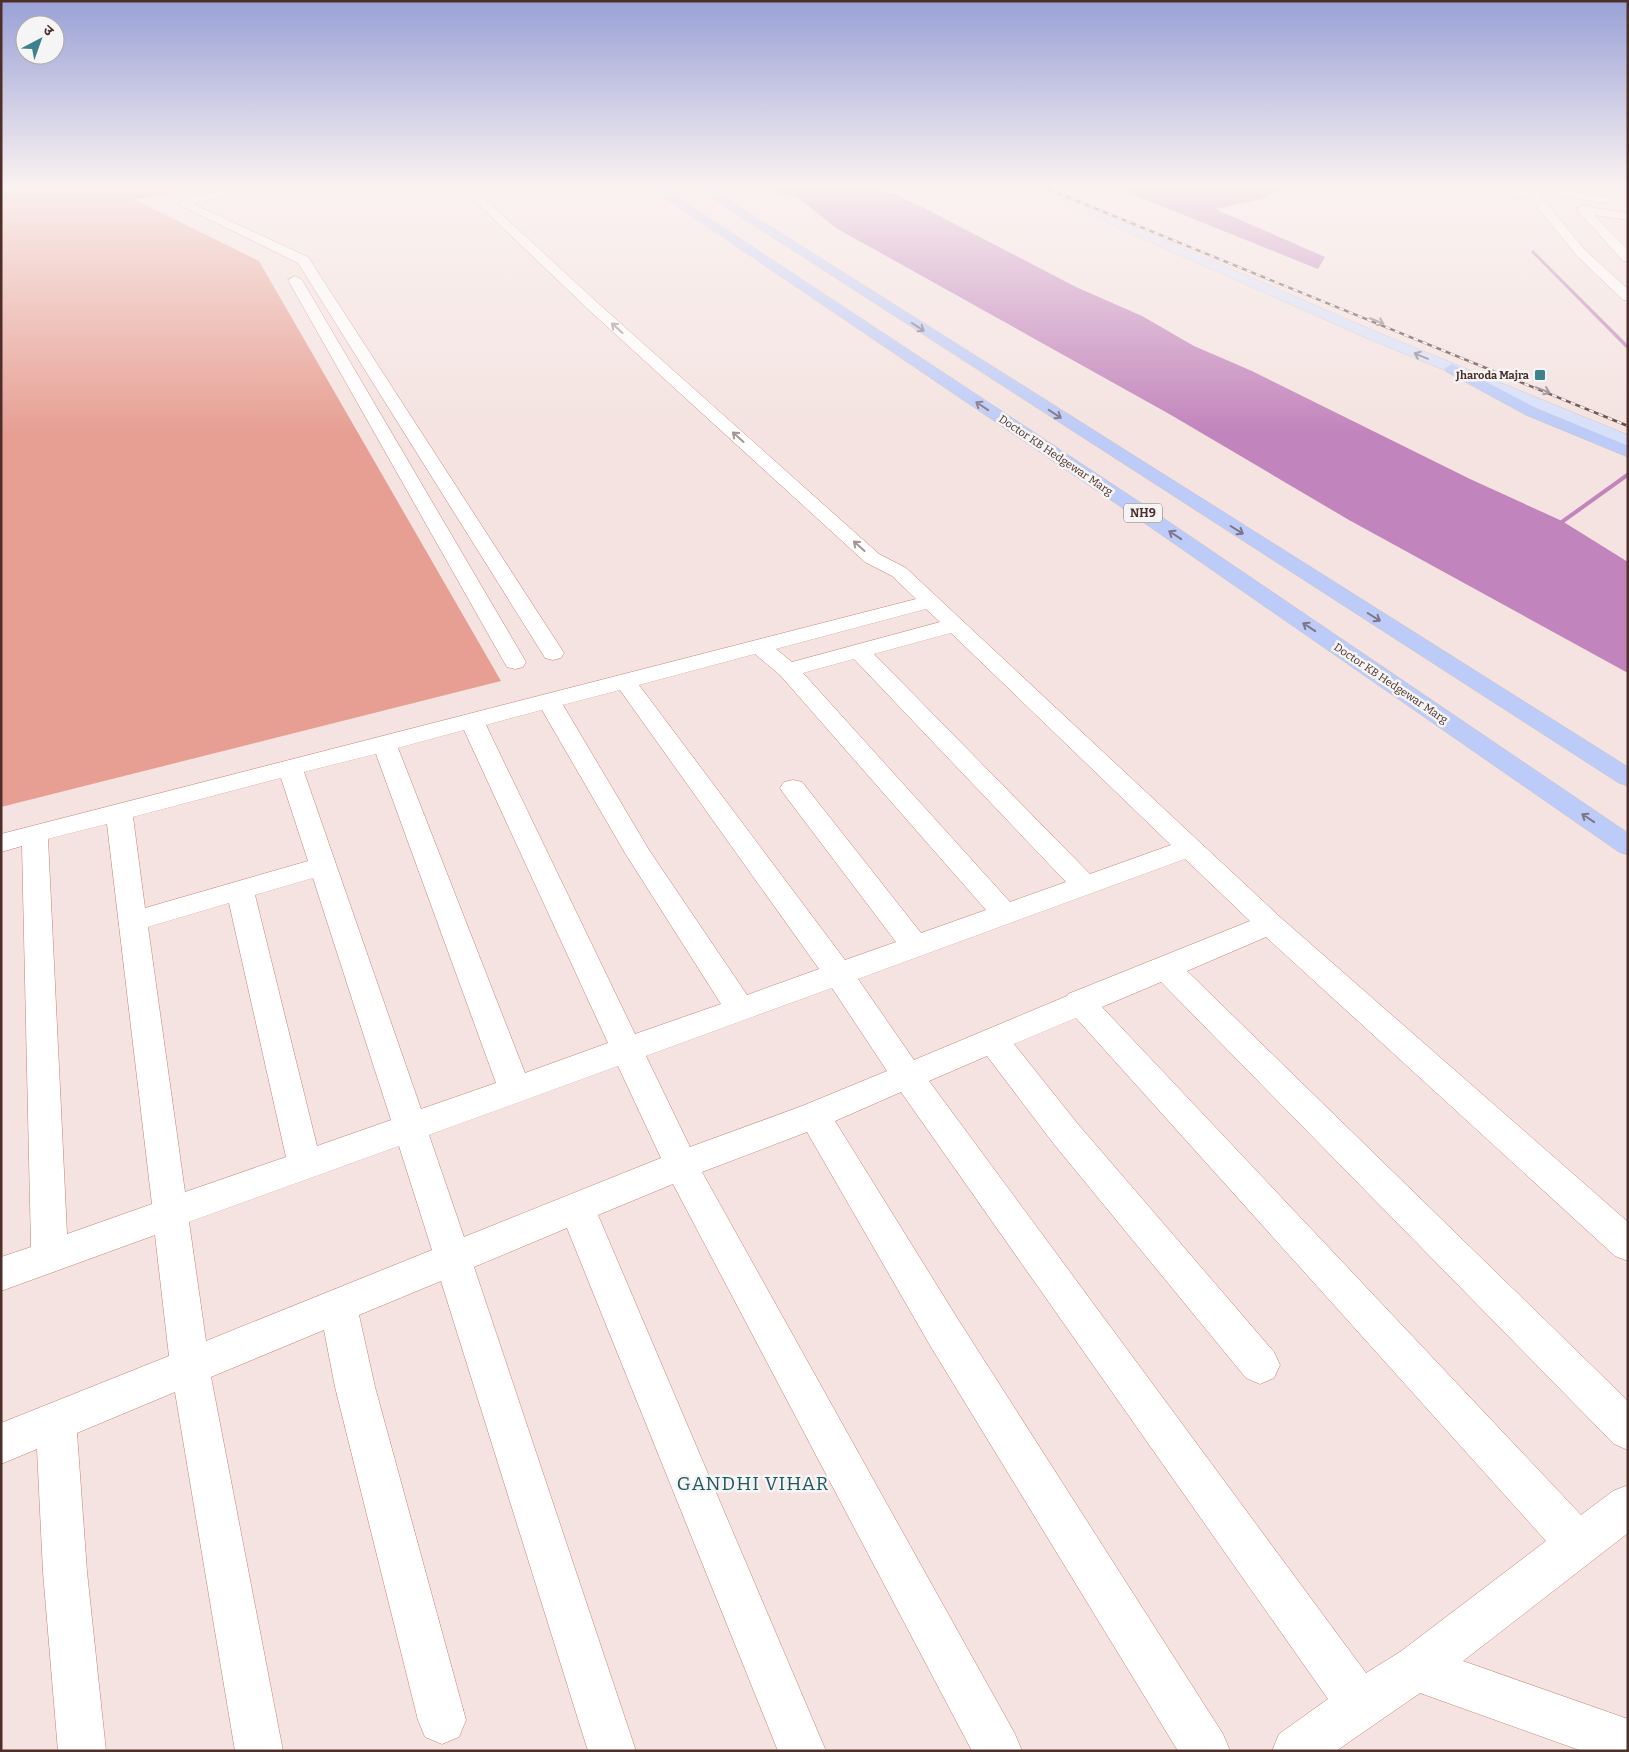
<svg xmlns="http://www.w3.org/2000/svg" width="1629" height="1752" font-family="Bitter,'Noto Sans Devanagari',serif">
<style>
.green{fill:#e79f93}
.water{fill:#c284bc}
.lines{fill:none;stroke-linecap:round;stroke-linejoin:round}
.stream{fill:#c284bc;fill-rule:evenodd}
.minor-casing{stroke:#ca7f72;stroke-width:1}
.major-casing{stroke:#cdc4c3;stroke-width:1}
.highway-casing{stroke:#cdc4c3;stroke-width:1}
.minor{fill:#fff;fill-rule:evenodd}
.major{fill:#d7e0fa;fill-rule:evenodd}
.highway{fill:#bccbf7;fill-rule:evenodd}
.rail-casing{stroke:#654743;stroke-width:2.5}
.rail{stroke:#f5f5f5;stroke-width:2;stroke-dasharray:5;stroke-linecap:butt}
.oneway{stroke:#928792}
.oneway2{stroke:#807586}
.oneway3{stroke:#a69694}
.poi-dot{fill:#3c818d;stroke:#f5f5f5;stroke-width:2}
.labels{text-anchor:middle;stroke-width:5;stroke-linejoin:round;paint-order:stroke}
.far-poi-label{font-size:11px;font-weight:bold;fill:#4e2e29;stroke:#f5f5f5;text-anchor:end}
.far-street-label{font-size:11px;fill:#4e2e29;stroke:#f5f5f5}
.shield{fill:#f5f5f5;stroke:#806a66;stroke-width:1}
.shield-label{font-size:12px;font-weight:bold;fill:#4e2e29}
.near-quarter-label{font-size:19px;letter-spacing:1px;fill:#1e5760;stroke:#f5f5f5}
</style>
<rect width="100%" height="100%" fill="#f4e3e0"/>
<path class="green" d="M1,187h195l-61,13 124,61 242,420 -500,126z"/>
<path class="water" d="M774,187h105l45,21 152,79 66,29 52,30 58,25 218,108 92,42 66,41v111l-279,-153 -178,-105 -335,-187 -39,-31 -20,-4z
M1114,187h160l6,4 -18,8 -47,10 110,48 -7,12z"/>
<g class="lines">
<path class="stream" d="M1533,250l95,95v5l-97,-98z
M1628,472v5l-74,53h-4v-2z"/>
<g class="minor-casing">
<path id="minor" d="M237,187h24l-68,17 115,53 256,396 -3,5 -8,2 -8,-2 -3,-5 -244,-390 -120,-59 9,-6z
M460,187h12l128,118 279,249 27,14 374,349 348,305v39l-13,-5 -349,-319 -79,34 441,430v49l-14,-6 -453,-462 -59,25 479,508 32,-24 15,-6v48l-165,128 165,58v32h-46l-162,-58 -84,58h-64l7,-17 49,-35 -427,-607 -66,29 124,200 264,413 7,17h-52l-247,-404 -124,-215 -105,40 313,562 7,17h-50l-299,-567 -75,31 228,536h-48l-211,-523 -93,39 162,484h-48l-147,-470 -82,34 16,72 91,333 -7,17 -17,7 -17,-7 -7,-17 -83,-333 -11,-57 -113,47 72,374h-48l-60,-359 -98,41 10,139 19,179h-48l-15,-179 -6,-123 -36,15v-41l168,-67 -14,-121 -154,56v-34l30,-10 -9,-401 -21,6v-18l915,-235 -24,-23 -27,-14 -275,-251zM926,609l14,13 -148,40 -16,-13zM951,633l220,212 -81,29 -216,-220zM755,654l25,21 206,235 -65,23 -119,-151 -9,-2 -9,2 -4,6 4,6 112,148 -51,18 -206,-275zM854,659l212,223 -56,20 -207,-229zM620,690l199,279 -72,26 -98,-145 -86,-145zM542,710l83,143 96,151 -86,30 -149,-309zM464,730l144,313 -83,30 -127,-325zM376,754l120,329 -75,26 -117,-337zM281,778l27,83 -163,47 -12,-91zM107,824l45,380 -85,30 -19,-395zM1185,859l65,62 -182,73 -1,2 -153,64 -56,-81zM313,878l78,242 -74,26 -62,-251zM229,903l57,254 -101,35 -37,-265zM832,988l55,83 -85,35 -112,41 -44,-91zM1076,1018l470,523 -146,111 -34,21 -437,-592 58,-25 66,87 193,235 14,6 14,-6 6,-13 -6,-13 -197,-229 -63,-79zM618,1066l43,92 -197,79 -35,-102zM399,1146l33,104 -226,91 -17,-119z
M1463,187h35l24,3 -1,-3h24l66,11v4l-4,1 -69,-10 47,57 43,39v12l-5,-1 -46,-44 -47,-58 -62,-8z
M1582,206l46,7v7l-34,-5 34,35v12l-5,-1 -45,-50 -2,-2z
M295,276l7,4 224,382 -3,5 -8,2 -8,-2 -3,-5 -216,-382z"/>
</g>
<g class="major-casing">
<path id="major" d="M1027,187h15l337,146 249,102v11l-259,-107z"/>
</g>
<g class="highway-casing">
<path id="highway" d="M649,187h13l482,318 484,328v22l-9,-3 -489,-339z
M695,187h13l920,580v19l-9,-3z
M1452,364l86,45 90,37v11l-102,-42 -79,-43 -3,-3z"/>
</g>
<use href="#minor" class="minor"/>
<use href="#major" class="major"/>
<use href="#highway" class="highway"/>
<g class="rail-casing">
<path id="rail" d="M1043,187l585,239"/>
</g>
<use href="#rail" class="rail"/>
</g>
<defs><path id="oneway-shaft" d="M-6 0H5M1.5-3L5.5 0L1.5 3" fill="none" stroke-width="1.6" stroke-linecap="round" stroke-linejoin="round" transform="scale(1.25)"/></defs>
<g class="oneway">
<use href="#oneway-shaft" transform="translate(1377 321) rotate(23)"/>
<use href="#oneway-shaft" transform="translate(1421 356) rotate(-157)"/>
<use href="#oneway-shaft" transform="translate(1543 390) rotate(21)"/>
</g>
<g class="oneway2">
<use href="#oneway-shaft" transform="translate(918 327) rotate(33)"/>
<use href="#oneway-shaft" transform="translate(982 406) rotate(-146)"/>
<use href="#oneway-shaft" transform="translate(1055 414) rotate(33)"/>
<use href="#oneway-shaft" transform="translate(1237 530) rotate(32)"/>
<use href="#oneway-shaft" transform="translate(1175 535) rotate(-146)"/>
<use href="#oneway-shaft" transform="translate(1374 617) rotate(32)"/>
<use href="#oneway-shaft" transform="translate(1309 627) rotate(-146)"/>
<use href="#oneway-shaft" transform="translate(1588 818) rotate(-146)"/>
</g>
<g class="oneway3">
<use href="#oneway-shaft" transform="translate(617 328) rotate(-138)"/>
<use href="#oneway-shaft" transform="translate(738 437) rotate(-138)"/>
<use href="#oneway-shaft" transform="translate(859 546) rotate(-138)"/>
</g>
<linearGradient id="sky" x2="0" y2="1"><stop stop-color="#99a1d6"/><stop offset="0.43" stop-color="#faf2f1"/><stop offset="1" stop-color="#faf2f1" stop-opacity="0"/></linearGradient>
<rect width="1629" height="433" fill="url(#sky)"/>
<rect class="poi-dot" x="1534" y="369" width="12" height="12" rx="2.5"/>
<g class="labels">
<g class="far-poi-label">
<text x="1529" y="379">Jharoda Majra</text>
</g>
<g class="far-street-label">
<text transform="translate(1056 455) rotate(34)" y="4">Doctor KB Hedgewar Marg</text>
<text transform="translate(1391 683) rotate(34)" y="4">Doctor KB Hedgewar Marg</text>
</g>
<rect class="shield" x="1124" y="503.5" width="38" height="19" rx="4"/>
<g class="shield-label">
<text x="1143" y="517">NH9</text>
</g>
<g class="near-quarter-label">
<text x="753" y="1490">GANDHI VIHAR</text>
</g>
</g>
<rect width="1629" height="1752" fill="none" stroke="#4e2e29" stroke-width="5"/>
<g transform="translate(40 40) rotate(41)"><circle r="24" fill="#f5f5f5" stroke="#b2a5a3"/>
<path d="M0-4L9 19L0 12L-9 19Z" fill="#3c818d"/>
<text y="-8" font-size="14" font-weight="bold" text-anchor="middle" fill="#4e2e29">उ</text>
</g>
</svg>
